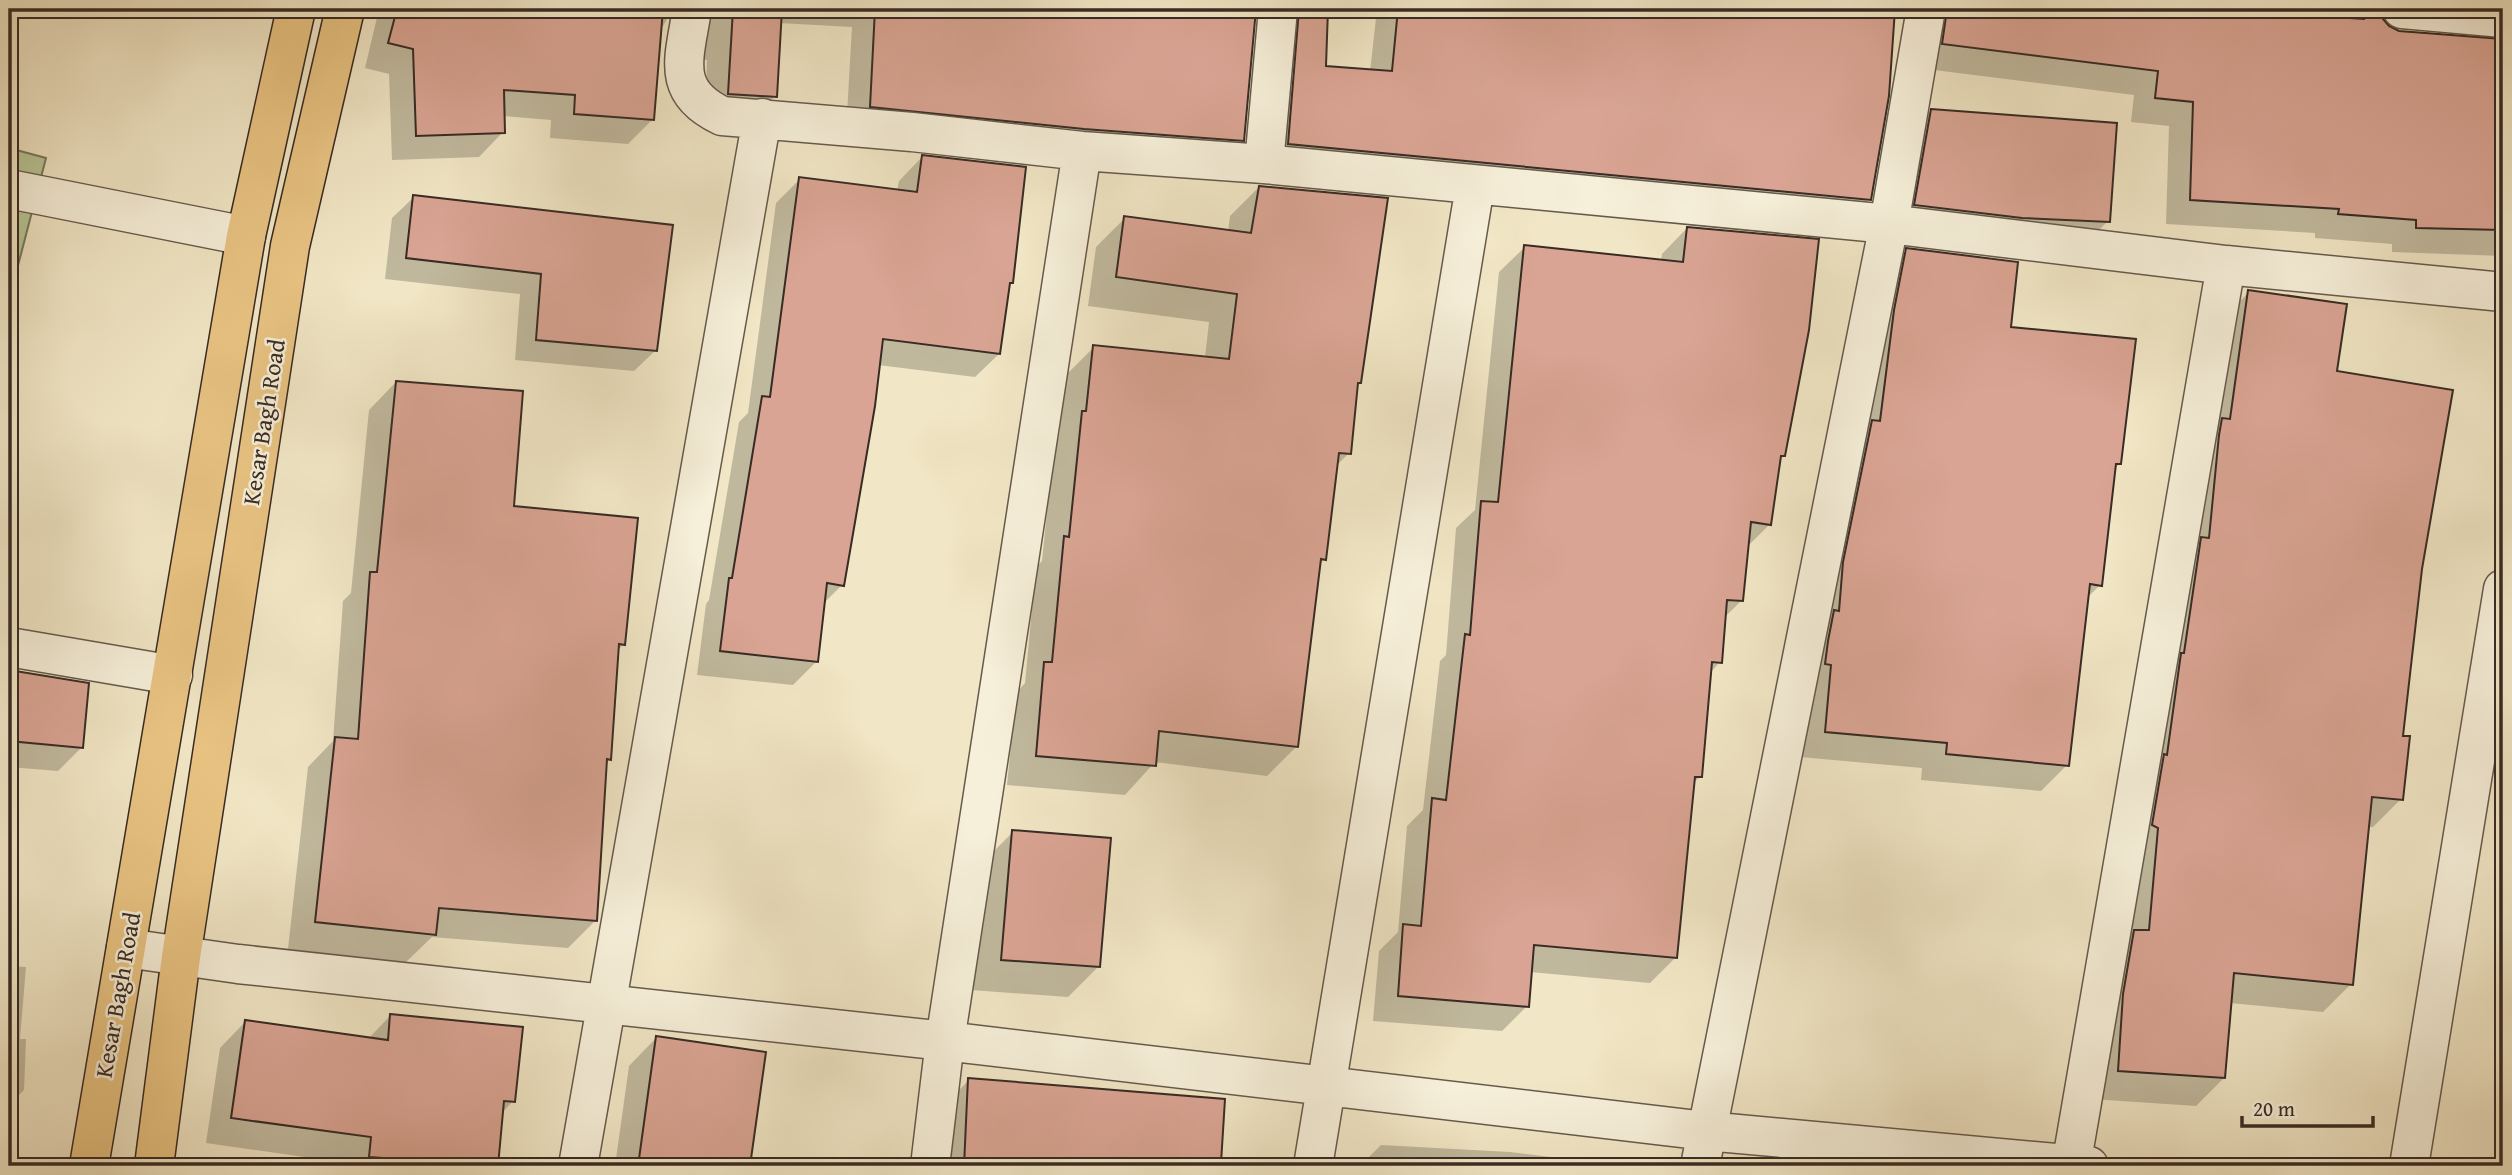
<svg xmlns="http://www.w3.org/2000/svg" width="2512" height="1175" font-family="'Gentium Book Plus',serif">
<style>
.green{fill:#b8c696;stroke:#78785e;stroke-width:2}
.shadow{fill:#0003;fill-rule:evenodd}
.building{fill:#d9a493;stroke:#382b25;stroke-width:2}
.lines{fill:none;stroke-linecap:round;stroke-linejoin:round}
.minor-casing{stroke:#665a4d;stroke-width:41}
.major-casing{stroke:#382b25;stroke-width:41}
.minor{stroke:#f6efd9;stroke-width:38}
.major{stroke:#e8c382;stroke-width:38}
.labels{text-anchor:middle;stroke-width:5;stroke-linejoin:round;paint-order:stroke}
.street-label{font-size:24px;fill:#382b25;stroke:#f6efd9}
</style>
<rect width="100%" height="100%" fill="#f1e6c5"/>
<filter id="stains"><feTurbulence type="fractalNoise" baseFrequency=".00286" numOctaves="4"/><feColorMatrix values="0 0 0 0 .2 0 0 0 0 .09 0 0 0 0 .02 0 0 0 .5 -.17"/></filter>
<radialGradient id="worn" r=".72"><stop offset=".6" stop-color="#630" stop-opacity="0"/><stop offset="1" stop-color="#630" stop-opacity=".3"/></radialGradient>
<path class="green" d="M9,148l37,10 -37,142z"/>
<path class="shadow" d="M379,9h948l-3,59 46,4 7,-63 516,2 -24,188 -25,25 -580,-56 2,-152 -12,-5 -12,129 -24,25 -372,-34 6,-104 -73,-4 -4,73 -24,25 -46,-2 2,-59 -21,-3 -4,-40 -11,-5 -12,21 -6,86 -25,25 -78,-6 1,-18 -48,-4v16l-24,25 -87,3 -3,-86 -24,-6z
M1911,9h592v247l-111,-4v-8l-77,-6v-5l-149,-9 3,-98 -38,-4 3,-27 -216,-27zM2379,11l101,9 18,13 2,8 -100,-9 -11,-3 -8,-9z
M1932,111l176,110 -21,21 -193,-16 17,-94z
M922,157l89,126 -3,3 -9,68 -24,23 -97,-12 -36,220 -19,19 -7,58 -23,23 -96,-10 9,-71 3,-4 30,-178 9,-9 28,-210 24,-24 97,12 2,-10z
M1259,187l97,198 -7,68 -14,14 -10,92 -6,5 -23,183 -29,29 -112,-14 -30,33 -118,-10 9,-92 9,-10 11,-116 6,-6 12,-119 5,-5 6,-61 29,-29 111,11 4,-36 -121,-16 8,-59 29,-29 103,14 2,-16z
M414,197l257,29 -15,124 -22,21 -119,-11 5,-66 -135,-15 7,-61z
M1687,228l96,227 -5,6 -8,63 -23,23 -5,53 -18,18 -4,44 -10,11 -10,104 -8,7 -16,173 -26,26 -120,-11 -3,34 -25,25 -129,-10 6,-70 19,-19 9,-106 16,-16 17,-149 6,-6 10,-127 19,-18 24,-238 26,-25 136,15 1,-8z
M1907,250l103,78 109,136 -5,5 -14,116 -14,14 -19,166 -26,26 -120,-11 1,-12 -122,-11 81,-481z
M2249,292l86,81 85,196 -19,168v62l-28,28h-5l-17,157 -28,28 -93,-9 -6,75 -28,28 -105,-7 130,-779z
M396,382l116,126 112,136 -7,7 -7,108 -5,5 -9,156 -28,28 -136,-11 -26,25 -118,-13 20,-182 25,-26 10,-140 8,-8 18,-183z
M9,672l10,1 63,74 -24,24 -49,-4z
M1013,832l85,135 -30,30 -97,-7 11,-127z
M9,966l17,1 -6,72h6l-2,51 -15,15z
M391,1015l122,86 -12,13 -5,52h-151l1,-3 -140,-20 14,-95 25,-26 123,17z
M656,1038l108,16 -16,112h-133l14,-100z
M969,1080l250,82 -4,4h-275l3,-60z
M1381,1145l129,7 116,14h-266z
M1740,1161l68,5h-74z"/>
<path class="building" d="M397,9h266l-9,111 -80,-6 1,-19 -71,-5 1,43 -89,3 -3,-87 -25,-6z
M733,9h49l-5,88 -49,-3z
M875,9h381l-12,132 -160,-12 -214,-22z
M1299,9h29l-2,57 66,5 6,-62h497l-6,87 -18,104 -583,-56z
M1947,9h266l151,10v-10h16l3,10 6,7 10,5 104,8v191l-87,-2v-8l-78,-6 1,-5 -149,-9 3,-98 -38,-4 3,-27 -216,-27z
M1931,109l186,14 -7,99 -88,-4 -108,-13z
M922,155l104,12 -13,116h-3l-10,71 -117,-15 -8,67 -31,180 -17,-3 -9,79 -98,-11 9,-73h3l30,-182 8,1 29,-220 118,15z
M1259,186l129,12 -27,185h-3l-7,71 -12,-1 -13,107 -5,-1 -23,188 -139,-16 -3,35 -120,-10 8,-94h8l12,-126 5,1 13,-126h4l7,-66 136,14 8,-65 -121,-17 8,-61 127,17z
M413,195l260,30 -16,126 -121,-11 5,-66 -135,-16z
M1687,227l132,12 -10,91 -24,126h-4l-10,69 -20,-3 -8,79 -16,-1 -5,63 -10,-1 -10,115h-7l-18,181 -143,-13 -5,62 -131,-11 5,-72 18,2 11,-128 14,2 19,-166 5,1 11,-134 17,1 26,-257 159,17z
M1906,248l112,14 -7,65 125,12 -15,125h-5l-14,122 -12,-2 -21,182 -123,-12 1,-11 -122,-11 6,-67 -6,-1 3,-23 6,-31 5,1 4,-49 29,-142 8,1 14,-111z
M2248,290l99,14 -10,67 116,19 -31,179 -19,167h7l-7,64 -31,-3 -19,188 -119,-12 -9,105 -107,-7 5,-77 11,-64h15l9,-102 -6,-3 12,-71 3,1 14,-102h3l17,-116 8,1 10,-103 3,-17 8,1z
M396,381l127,10 -9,115 124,12 -13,127 -6,-1 -8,116 -4,-1 -10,162 -158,-13 -3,27 -121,-13 20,-185 23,2 12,-167h7z
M9,670l80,13 -6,65 -74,-7z
M1012,830l99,8 -11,129 -99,-7z
M390,1014l133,13 -8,75 -11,-1 -6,65 -129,-9 2,-20 -140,-19 14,-98 143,20z
M656,1036l110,16 -16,114h-112z
M968,1078l257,21 -4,64 -41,-3v6h-216z"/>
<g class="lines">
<g class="minor-casing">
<path id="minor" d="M692,9c-7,48 -23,82 30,107l190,16 170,19 182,13 625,60 337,41 277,27
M2402,9l101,9
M1264,164l14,-155
M9,189l237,47
M9,647l164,28
M126,948l112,16 707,77 761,90 383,35
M578,1166l184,-1048
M930,1166l15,-125 137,-890
M1313,1166l162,-980
M1700,1166l189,-942 37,-215
M2071,1166l155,-901
M2409,1166l94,-577"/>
</g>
<g class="major-casing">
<path id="major" d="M89,1166l157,-930 50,-227
M154,1166l27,-209 109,-711 55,-237"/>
</g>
<use href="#minor" class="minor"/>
<use href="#major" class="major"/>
</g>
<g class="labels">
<g class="street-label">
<text transform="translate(264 422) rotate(-81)" y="8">Kesar Bagh Road</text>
<text transform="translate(118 995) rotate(-80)" y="8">Kesar Bagh Road</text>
</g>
</g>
<rect width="2512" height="1175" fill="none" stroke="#f1e6c5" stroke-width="35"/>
<rect x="10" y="10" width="2491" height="1154" fill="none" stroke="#382b25" stroke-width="3.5"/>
<rect x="18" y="18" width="2477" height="1140" fill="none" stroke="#382b25" stroke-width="2"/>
<path d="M2242 1116v10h131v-10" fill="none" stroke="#382b25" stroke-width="3.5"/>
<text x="2253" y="1116" font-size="21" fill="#382b25" stroke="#f6efd9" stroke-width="5" paint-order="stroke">20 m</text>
<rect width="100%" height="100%" filter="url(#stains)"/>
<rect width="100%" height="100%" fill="url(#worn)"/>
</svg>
